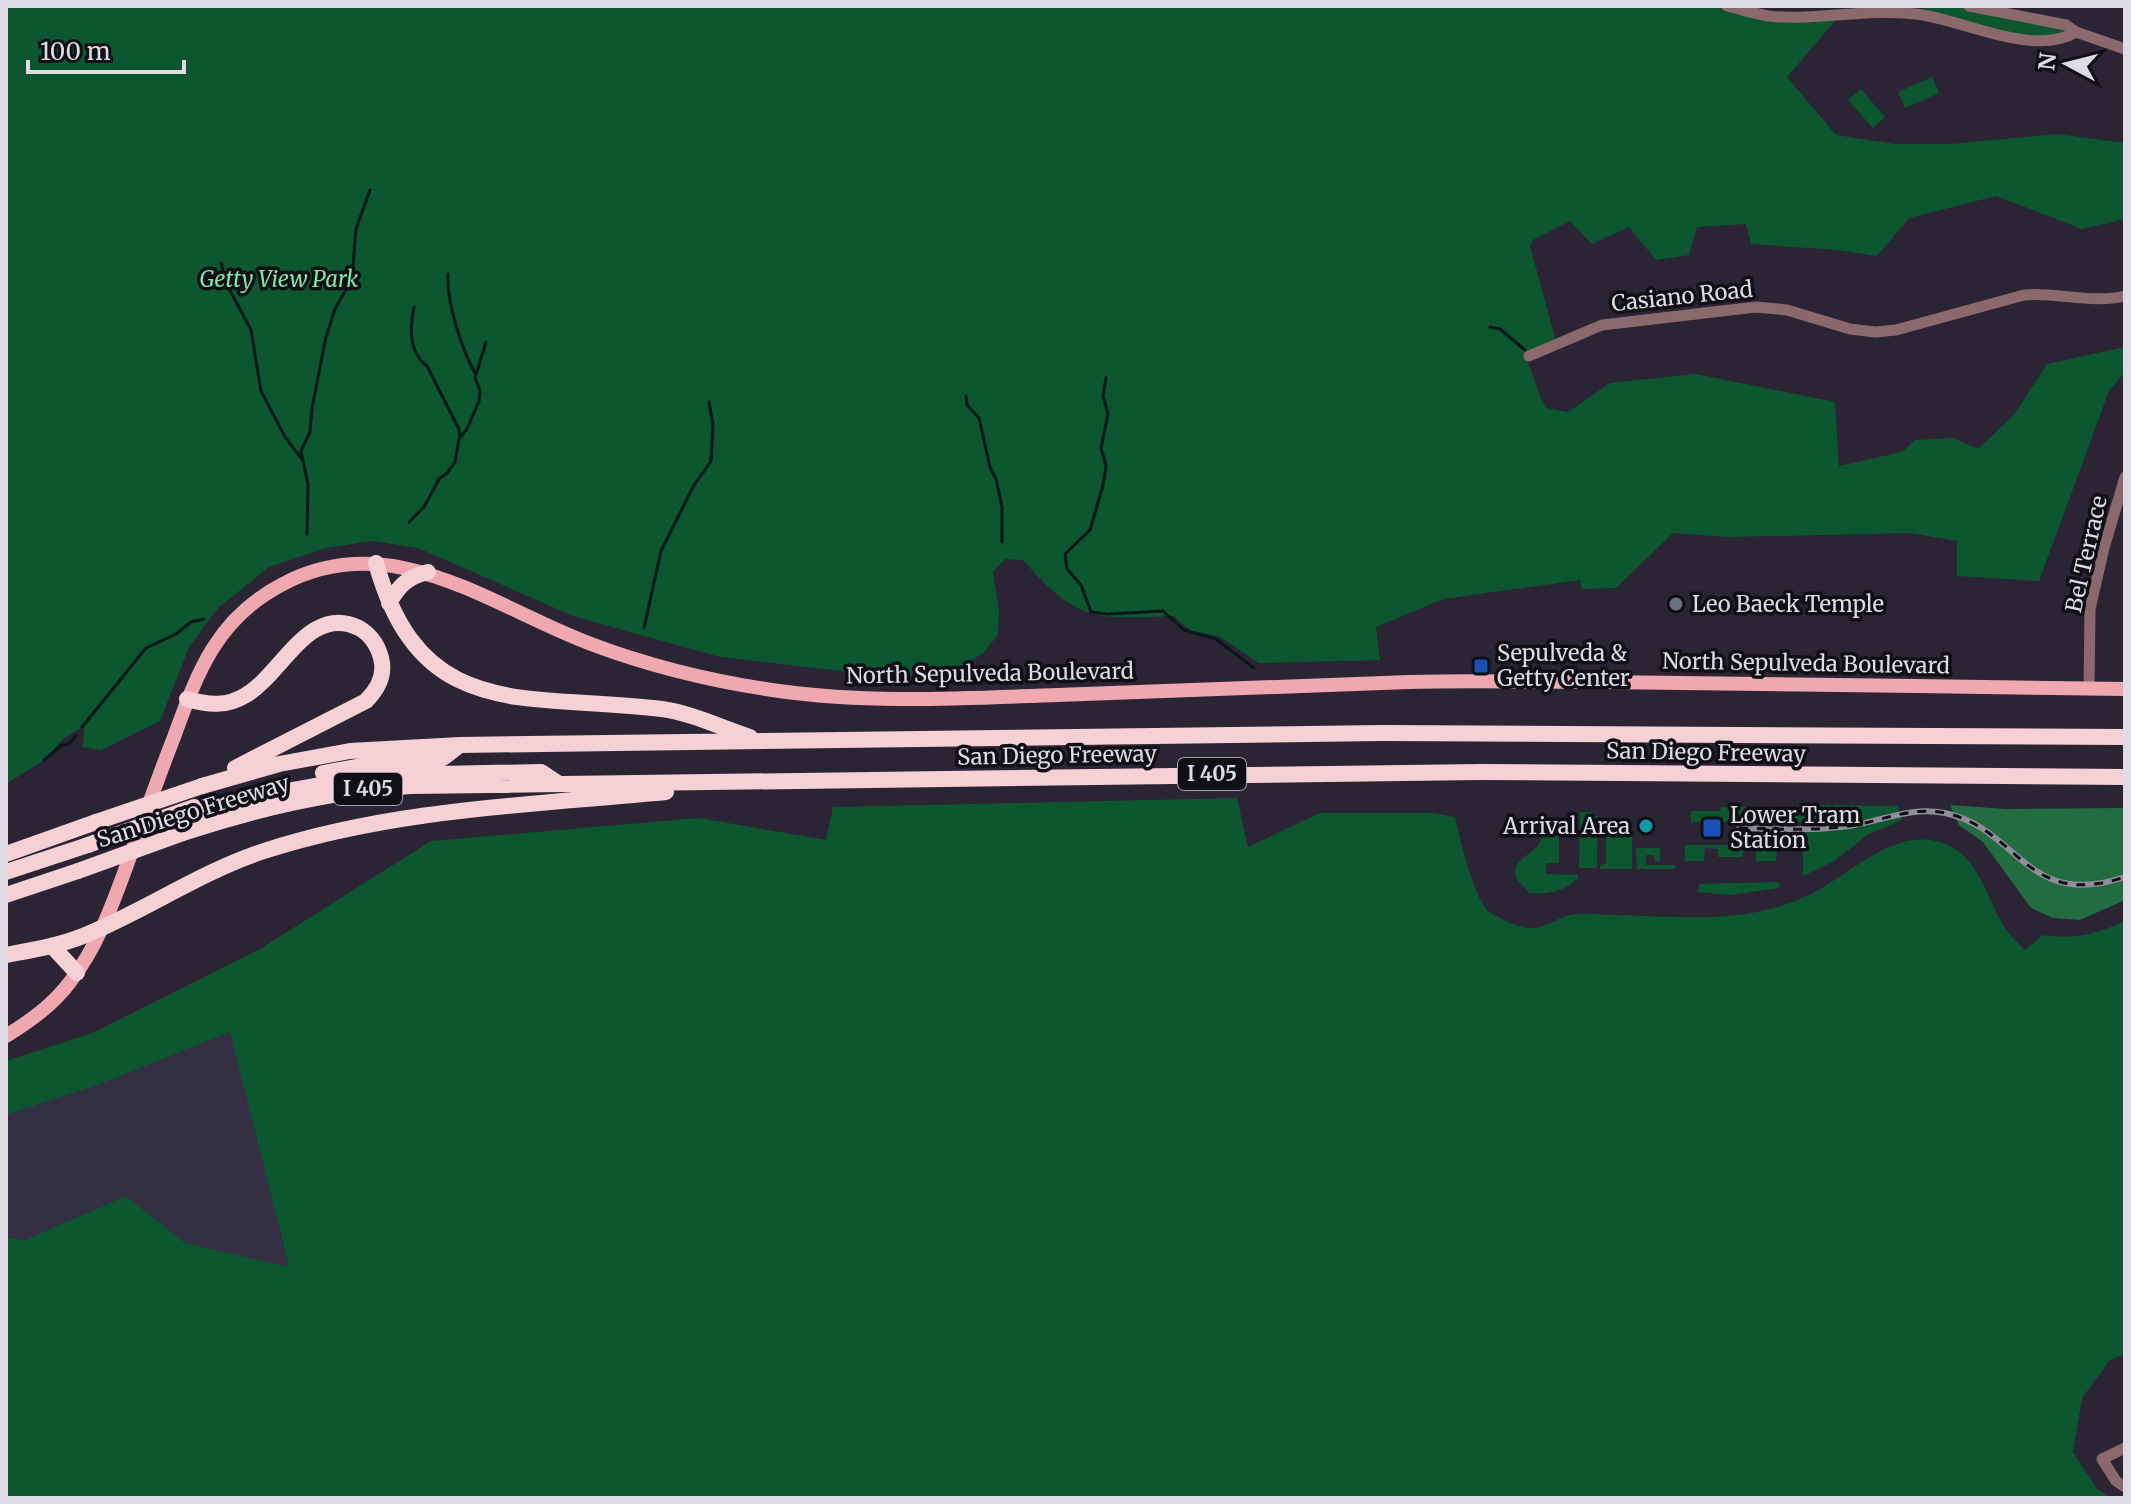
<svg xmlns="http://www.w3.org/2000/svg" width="2131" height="1504" font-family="Merriweather,serif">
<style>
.built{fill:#352f44}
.green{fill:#0c5730}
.forest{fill:#216c41}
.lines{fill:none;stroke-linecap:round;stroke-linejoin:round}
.stream{stroke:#081718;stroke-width:3}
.minor{stroke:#8b686c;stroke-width:11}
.major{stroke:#efa7b0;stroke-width:14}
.highway{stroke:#f5d1d5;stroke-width:16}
.rail-casing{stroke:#908c99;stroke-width:6}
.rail{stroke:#110f16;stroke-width:3;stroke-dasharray:9;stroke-linecap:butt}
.highway-bridge{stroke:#f5d1d5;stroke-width:16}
.worship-dot{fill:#6b7280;stroke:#110f16;stroke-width:3}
.transit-dot{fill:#1a4fb4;stroke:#110f16;stroke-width:3}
.culture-dot{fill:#0f9aa8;stroke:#110f16;stroke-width:3}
.labels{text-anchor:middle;stroke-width:7;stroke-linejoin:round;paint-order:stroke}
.shield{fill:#110f16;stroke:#a09ea7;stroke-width:2}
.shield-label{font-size:20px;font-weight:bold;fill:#dedbe5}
.park-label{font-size:22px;font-style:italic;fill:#83e6a6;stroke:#110f16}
.street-label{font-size:22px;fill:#dedbe5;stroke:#110f16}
.poi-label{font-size:22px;fill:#dedbe5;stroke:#110f16;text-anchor:start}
</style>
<rect width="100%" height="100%" fill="#2a2435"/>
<path class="built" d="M230,1032l59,236 -104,-25 -59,-47 -101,44 -19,-3v-122l97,-32z"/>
<path class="green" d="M6,6h1731l32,10 71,-1 -53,62 49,58 59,9h55l107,-10 68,9v76l-43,10 -86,-33 -87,22 -32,38 -40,-6 -86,-6 -5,-20 -49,3 -8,28 -33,5 -27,-33 -37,17 -22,-23 -37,19 -3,6 27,99 -28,14 1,3 -2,2c8,15 9,29 18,44l22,4 42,-29 85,-9 140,28 4,64 63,-14 13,-12 38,-2 25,11 36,-34 33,-51 78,-17v25l-16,19 -70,190 -82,-5v-35l-47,-8 -182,4 -55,-4 -57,55 -34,1 -2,-9 -137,19 -67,28 4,33 -121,3 -40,-27 -28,-5 -17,-15c-79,3 -96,7 -151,-56l-18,-1 -12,13 6,40 -1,23 -15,18 -30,20 -69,3 -164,-19 -147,-41 -155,-68 -45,-7 -48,7 -56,19 -51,41 -29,39 -29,74 -59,29 -18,-3 1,-21 -21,13 -19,21 -38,24z
M1926,6h43l107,26 -44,7 -116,-25z
M1932,77l7,16 -34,15 -7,-16z
M1861,89l24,28 -12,11 -25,-28z
M1237,798l11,49 72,-34h113l22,4c4,19 20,87 36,96 10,6 27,15 39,15 17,1 30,-13 46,-14 14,-1 29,1 43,1 65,2 124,9 186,-18 40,-18 84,-67 131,-56 40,9 48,50 66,82 5,10 15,19 23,27l18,-15c32,5 53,-1 82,-14v433l-15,6 -28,38 -9,54 24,37 15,9h-2106v-261l19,3 101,-44 59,47 104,24 -59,-235 -127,51 -97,32v-54l87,-28 167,-84 171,-108 268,-23 127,22 7,-33z
M1803,805l95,1 4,14 -33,14 -35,27 -31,15v-26h-26l-1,11h-20v-12h-13l-1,8h-24v-8l-13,-1 -1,13h-19v-16h118v-23h-112v-11h29l1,-4h31v5h51z
M1580,812h12v5l6,-1 -1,52h-18z
M1548,823h11v40h-13v11l32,1v3c-13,13 -30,17 -49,15 -3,-6 -9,-8 -12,-14 -7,-16 9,-22 18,-30 7,-6 8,-16 8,-24z
M1606,826h26v43h-32v-4l6,-1z
M1636,848h24v13h-5l-1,-6h-8v10h29v4h-38z
M1778,882l2,4 -1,2 -49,7 -33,-3 3,-8z"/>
<path class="forest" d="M1950,805l56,4 119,-1v92l-45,20 -27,-2 -22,-10 -48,-66 -24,-17z"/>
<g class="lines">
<path class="stream" d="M221,263l6,22 24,45 10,61 24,46 16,21
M448,274c-2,27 14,76 27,99
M414,307c-4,20 -6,45 13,59l32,63 1,8
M1490,327l10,2 25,21
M1106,378l-3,18 5,18 -7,34 5,18 -3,19 -13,45 -25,24 2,15 14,16 10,27 17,2 55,-3 21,19 32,9 38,29
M966,396l1,9 12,13 11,49 6,12 6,28v35
M409,522l15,-15 15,-28 8,-6 8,-11 4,-23 8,-10 12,-28 1,-11 -5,-12 11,-36
M307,534l1,-50 -7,-33 9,-19 2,-24 14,-71 9,-28 17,-30 4,-50 14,-39
M644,628l17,-77 32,-64 18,-26 2,-36 -4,-23
M82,727l64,-79 30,-14 15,-12 13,-3
M44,760l18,-15 7,-1 7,-8"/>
<path class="minor" d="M1727,6c13,3 28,8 41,10 48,5 100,-8 148,-2 46,5 117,44 160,18
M1969,6l97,19 10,7 49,17
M1529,356l73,-31 154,-18 31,3 63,19 25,3 21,-2 128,-35c33,-3 68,9 101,1
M2089,689l1,-80 14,-61 21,-71
M2125,1448l-23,11 14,22 9,6"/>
<path class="major" d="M6,1036c24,-15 47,-31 64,-54 28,-36 43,-79 58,-120 15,-42 30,-84 46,-125 24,-66 43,-119 109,-153 109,-58 209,23 308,60 61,23 124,38 188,47 93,13 186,7 279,4 117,-5 234,-9 351,-13 65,-2 130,0 194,0 174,1 348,5 522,7"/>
<path class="highway" d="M376,563c45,162 152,129 286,146 29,4 60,19 88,28
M389,603c10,-17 18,-26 39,-31
M187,699c21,6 40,8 59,-4 36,-21 63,-92 113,-67 13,7 21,21 23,35 2,15 -6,28 -16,38l-131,67
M323,773l33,-6 87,-9 17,-13
M202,786l77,-22 71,-13 110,-6 922,-12 743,4
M189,819l81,-25 72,-13 46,-6 153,-3 18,12
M183,833c75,-25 148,-42 227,-47l1071,-14 644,5
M6,854l90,-32
M6,872l82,-27
M6,895l72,-24
M52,946l25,27
M6,955c26,-5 52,-9 77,-19 62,-25 117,-64 181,-85 130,-42 266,-46 402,-59"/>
<g class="rail-casing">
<path id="rail" d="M1739,828c37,1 74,3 110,-2 34,-5 61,-20 96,-13 75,16 80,97 180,64"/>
</g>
<use href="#rail" class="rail"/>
<path class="highway-bridge" d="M96,822l106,-36
M88,845l106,-38
M78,871l105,-38"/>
</g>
<circle class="worship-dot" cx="1676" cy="604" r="8"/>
<g class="transit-dot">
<rect x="1473" y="658" width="16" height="16" rx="4"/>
<rect x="1702" y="818" width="20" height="20" rx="4"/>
</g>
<circle class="culture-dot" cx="1646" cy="826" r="8"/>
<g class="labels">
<g class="shield">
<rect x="1178" y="758" width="68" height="32" rx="6"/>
<rect x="334" y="773" width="68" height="32" rx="6"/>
</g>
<g class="shield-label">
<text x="1212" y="781">I 405</text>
<text x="368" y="796">I 405</text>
</g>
<g class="park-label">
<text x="279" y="287">Getty View Park</text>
</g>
<g class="street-label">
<text transform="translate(1682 296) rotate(-6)" y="8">Casiano Road</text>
<text transform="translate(2086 554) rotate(-77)" y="8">Bel Terrace</text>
<text transform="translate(1806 663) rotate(1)" y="8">North Sepulveda Boulevard</text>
<text transform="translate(990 673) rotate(-1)" y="8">North Sepulveda Boulevard</text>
<text transform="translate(1706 752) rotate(1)" y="8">San Diego Freeway</text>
<text transform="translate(1057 755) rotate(-1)" y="8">San Diego Freeway</text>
<text transform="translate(193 811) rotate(-17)" y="8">San Diego Freeway</text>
</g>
<g class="poi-label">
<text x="1692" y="612">Leo Baeck Temple</text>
<text x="1497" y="661">Sepulveda &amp;<tspan x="1497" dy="25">Getty Center</tspan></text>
<text x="1730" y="823">Lower Tram<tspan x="1730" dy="25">Station</tspan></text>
<text x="1630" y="834" text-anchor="end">Arrival Area</text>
</g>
</g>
<rect width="2131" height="1504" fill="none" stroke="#dedbe5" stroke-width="16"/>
<g transform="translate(2067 64) rotate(277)" stroke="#110f16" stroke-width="6" paint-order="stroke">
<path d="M0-6L14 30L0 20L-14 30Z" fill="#dedbe5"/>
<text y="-12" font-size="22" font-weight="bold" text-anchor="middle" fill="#dedbe5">N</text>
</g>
<path d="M28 60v12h156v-12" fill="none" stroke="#dedbe5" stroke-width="4"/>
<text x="40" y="60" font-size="24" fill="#dedbe5" stroke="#110f16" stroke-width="6" paint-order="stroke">100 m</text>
</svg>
